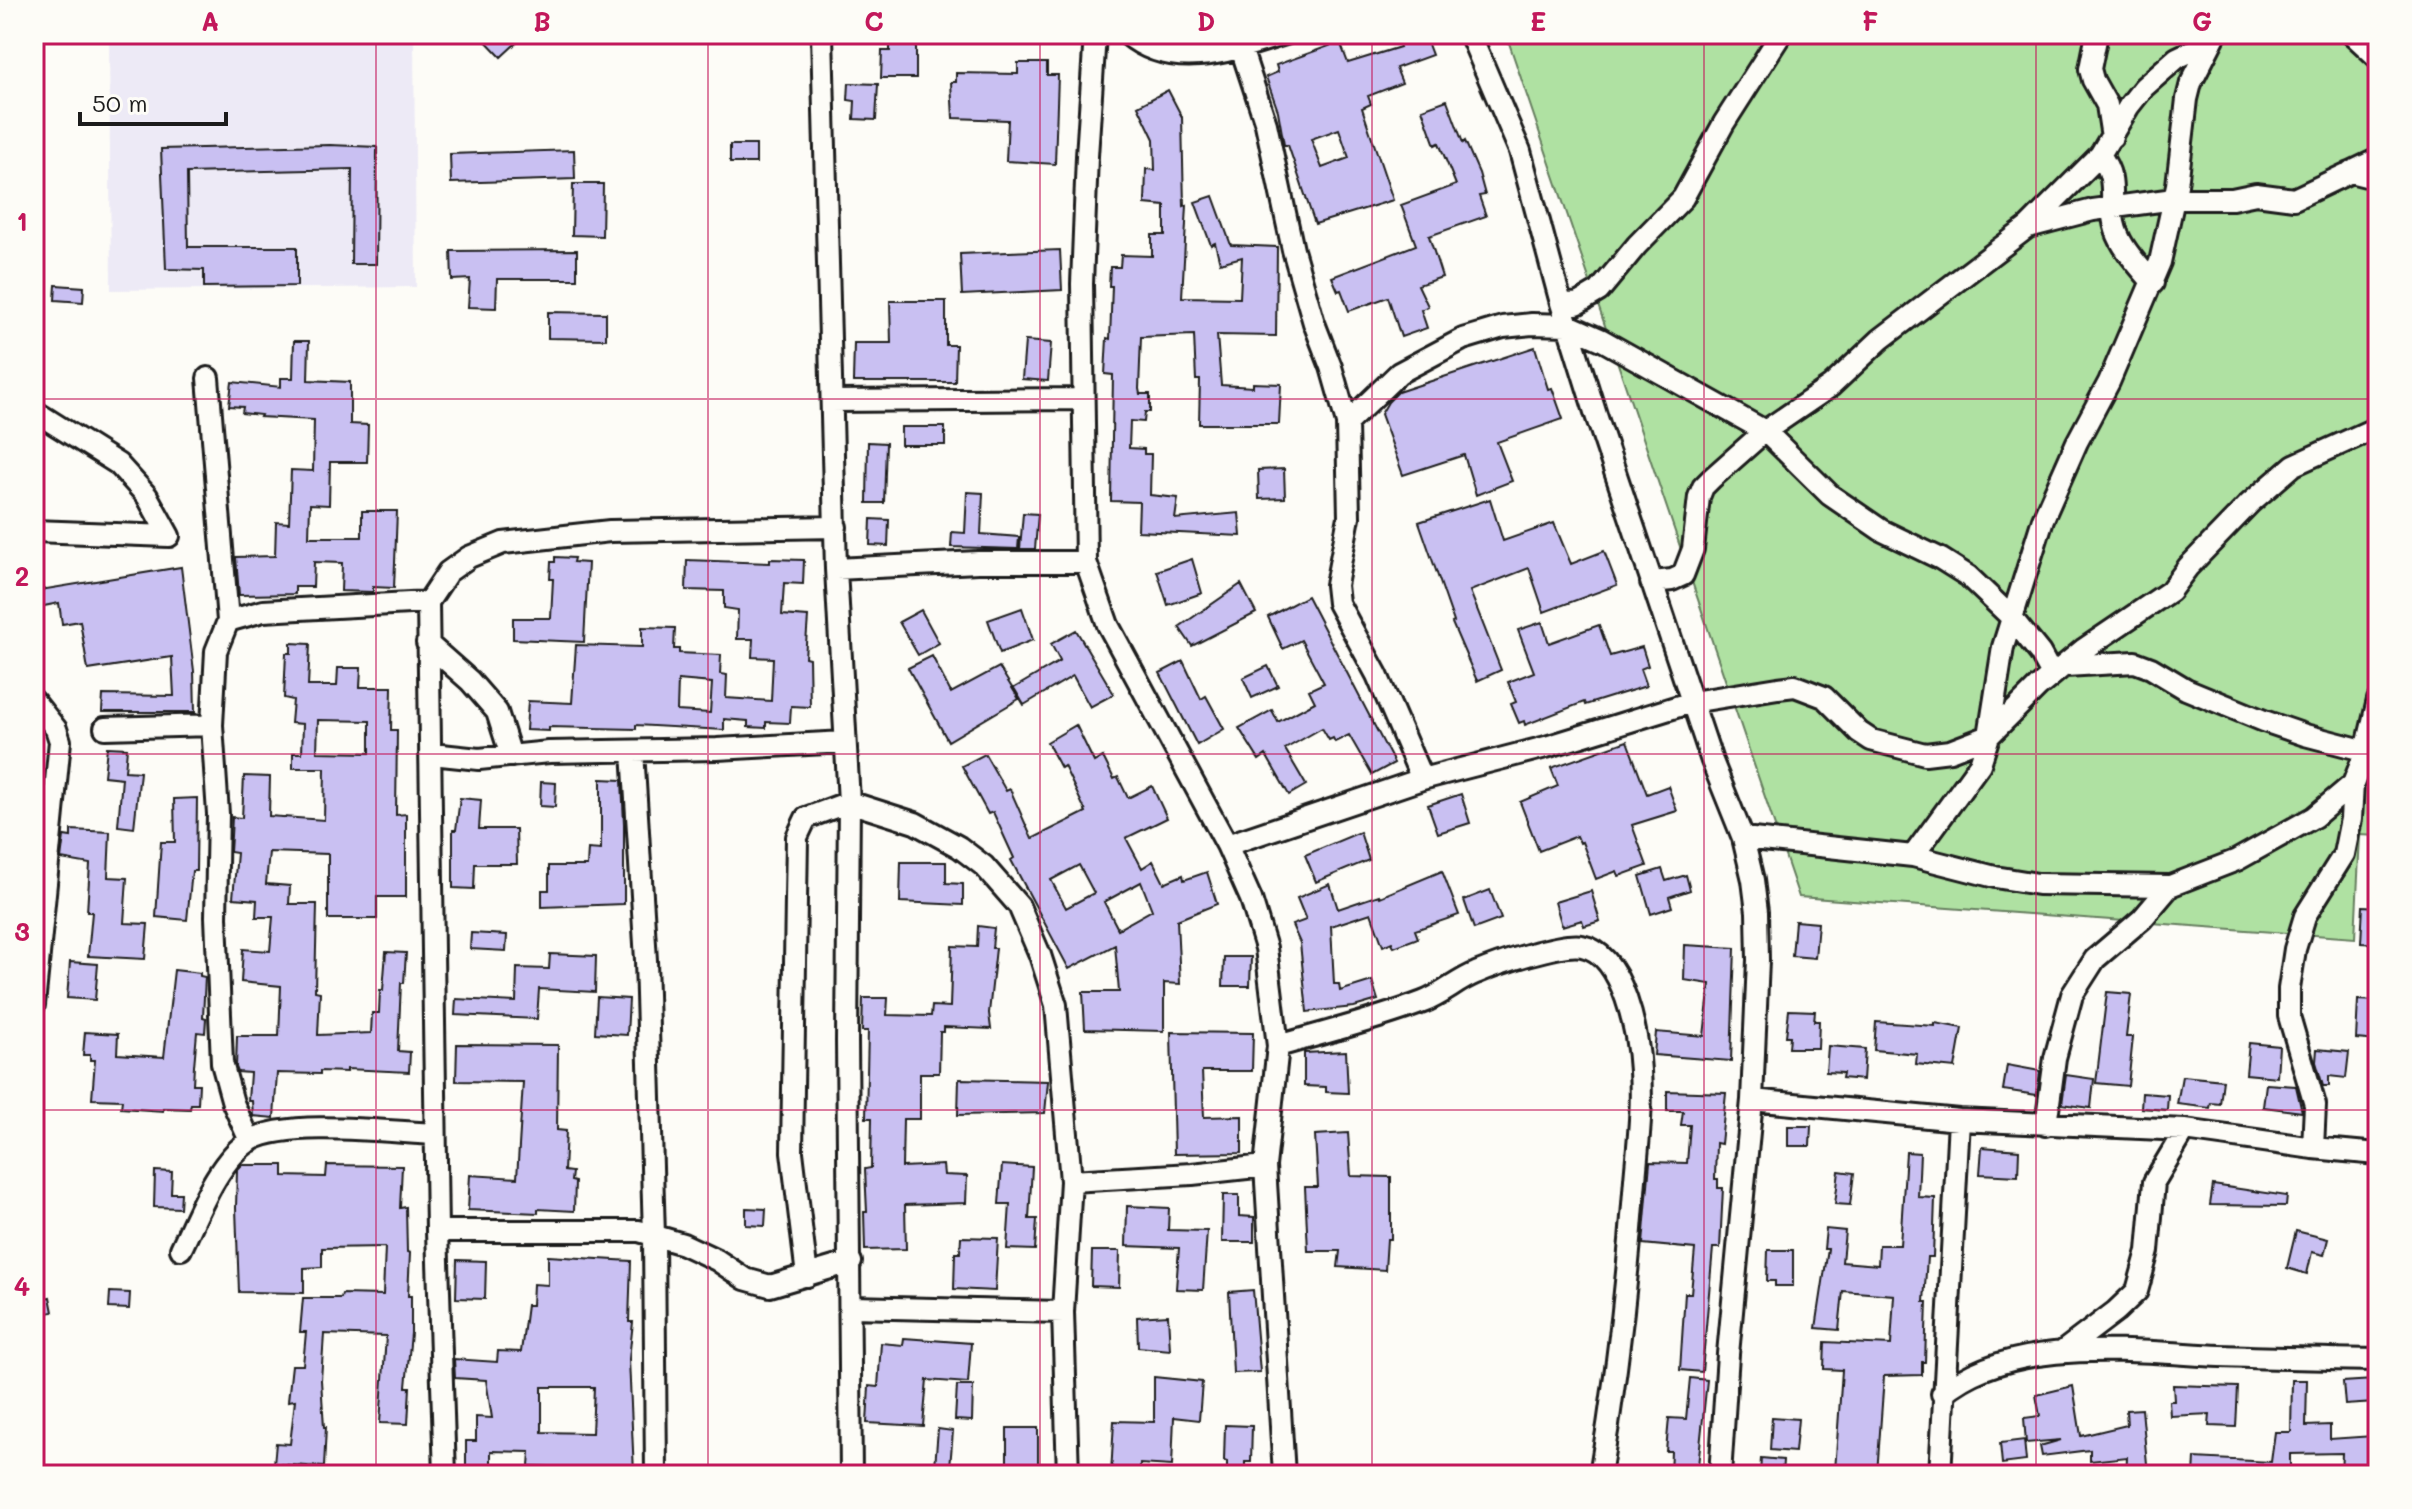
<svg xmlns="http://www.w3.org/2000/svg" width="2412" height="1509" font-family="Mali,sans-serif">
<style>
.built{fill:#edeaf6}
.green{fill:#afe1a2;stroke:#667e5f;stroke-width:2}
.building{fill:#c9c0f2;stroke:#1c1c1c;stroke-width:2;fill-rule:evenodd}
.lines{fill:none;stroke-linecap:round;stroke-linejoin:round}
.minor-casing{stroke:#1c1c1c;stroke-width:26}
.minor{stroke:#fdfcf7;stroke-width:20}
.grid{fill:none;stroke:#c2185b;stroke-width:2;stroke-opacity:0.55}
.neatline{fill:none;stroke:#c2185b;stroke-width:3}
.grid-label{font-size:26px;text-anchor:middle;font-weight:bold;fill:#c2185b}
</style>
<rect width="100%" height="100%" fill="#fdfcf7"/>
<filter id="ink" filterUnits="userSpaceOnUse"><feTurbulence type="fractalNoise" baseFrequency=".0125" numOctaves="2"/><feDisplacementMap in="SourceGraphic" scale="16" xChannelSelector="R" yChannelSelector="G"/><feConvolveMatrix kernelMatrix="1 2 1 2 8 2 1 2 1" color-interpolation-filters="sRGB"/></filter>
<g filter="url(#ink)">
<path class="built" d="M109,34h305l2,253 -305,3z"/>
<path class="green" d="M1506,34h872v802l-18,-1 -5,103 -556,-41z"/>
<path class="building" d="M479,34h47l-25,23z
M1395,34h29l8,21 -36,13 6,15 -34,13 3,8 -9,4 31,92 -78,24 -27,-79h-4l-6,-34 -12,-34 12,-5 -2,-7 64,-23 8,21 52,-16zM1339,129l10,29 -27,10 -11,-29z
M890,39h22v4h4v35h-35l1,-27h8z
M1018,63h29v12h11l-3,89 -49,-3 2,-41 -55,-2 -2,-36h5v-9l62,1z
M849,83l29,1 -2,36 -22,-1 1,-18 -7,-1z
M1168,90l14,27 2,89 3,-1 -5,92 58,1 2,-41 -22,6 -5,-20 -4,2 -16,-43 18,-6 18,49 46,2 -1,89 -59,-1 4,50 32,2v-4l28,1 -2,40h-80l1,-44h-4l-2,-45 -53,2 -2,52 1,5h10v18h-5l-1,10 -14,-1 -1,27 15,1v5h7l-1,41 28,3 -3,21 64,-6 2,23 -103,-5 1,-29 -28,-1 2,-126 -8,-1 2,-36 3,1 2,-53h-3l1,-19h10l1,-12 31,1v-21h13v-29l-20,-2 1,-35 9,1 -1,-31 -16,-33z
M1447,100l16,43 2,-2 14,32 6,22 -6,1 7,20 -57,20 13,41 -24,8 10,21 -7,4 6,18 -26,9 -13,-40 -39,14 -8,-21 -3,1 -6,-14 84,-32 -15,-40 55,-20 -17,-42 -4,2 -13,-36z
M330,145l47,2 -1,117h-25l1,-95 -165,4 1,74h109v39l-93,1v-17l-38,-1 -5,-120z
M730,145h26v18h-26z
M574,150l1,29 -124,4 -1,-29z
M573,184h30l-1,52 -30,-1z
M577,250v29h-80l-1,29 -28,-1 2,-28 -18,1 -1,-29z
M1060,250l2,40 -100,5 -2,-41z
M56,285l28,2 -1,15 -28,-2z
M890,301h56v44h10l-1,37h-102l1,-39h37z
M548,312l58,1v26l-58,-1z
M294,341h15l-1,39 42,2v42l18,1 -1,37h-37l-1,43 -19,-1 -1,33h53v-26h35l-3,77 -21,-1v5l-32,-1 1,-28 -28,-1 -1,25h-18v7l-56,1 -3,-38 39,-1 1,-34 13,1 2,-53 22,1 1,-51 -54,-3 1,-2 -19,-2 1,-6 -14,-1 3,-24 49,5v-9h12z
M1025,341l26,2 -3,38 -26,-2z
M1535,347l13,42 4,-1 11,31 -66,23 15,39 -36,14 -12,-40 -61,20 -22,-61 7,-12 10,-10z
M901,427h44v18h-44z
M868,442l18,1 -2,60h-17z
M1284,469l1,29 -26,1 -1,-29z
M967,492l16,1 -2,41 38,3 -1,12 -67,-2 1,-15 13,1z
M1490,499l13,42 51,-18 17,41 33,-13 13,34 -73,27 -15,-44 -59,23 31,79 -24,11 -25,-58 2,-1 -35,-100z
M1023,513l15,1 -3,35h-15z
M871,519l18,1 -1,26 -18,-1z
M555,557l19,1 -1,4 15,1 -4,79 -71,-3v-21h38l2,-39h-3l1,-17h4z
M770,559l34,1 -1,24 -19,-1 -2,32 26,2 -3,40 4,1 1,49 -19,-1 -1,17 -24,-1v6l-18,-1v-6l-24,-2v11l-88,-5v4l-87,-2v4l-23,-1 2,-29 44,2 4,-58 66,2v-20l33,1 -1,21h5v4l42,2 -1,19 7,1 -1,23 45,3 2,-43 -21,-1 1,-18h-16l1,-29 -14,-2v-17l-38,-1 1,-30 83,3zM678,680l34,3 -2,30 -33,-2z
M1192,559l10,34 -34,12 -11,-34z
M181,567l13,104 1,41h-93l1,-17 71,1 -2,-39 -84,13 -8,-49 -18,3 -3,-21 -25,5v-17z
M1241,584l15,29 -64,33 -13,-19z
M1307,596l87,167 -22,12 -23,-40 -14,7 -2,-4 -4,2 -7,-12 -37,21 21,36 -17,10 -23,-40 -7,5 -20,-32 33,-18 6,12 37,-20 -6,-12 15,-7 -23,-43 -18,9 -15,-32z
M1022,608l11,32 -33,13 -12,-33z
M921,610l18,33 -21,12 -19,-33z
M1542,622l7,21 50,-18 11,31 32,-9 6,19 -8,3 6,17 -61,19 -1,-3 -59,23 -1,-4 -5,2 -8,-19 5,-2 -8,-20 26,-10 -16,-42z
M1076,630l38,64 -24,13 -17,-31 -49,29 -10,-17 46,-27 -9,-17z
M291,643l19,1 -2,42h29l1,-18h23l-1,19h32l-1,43h6l-1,85 10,-1v83h-29v22h-49v-65l-59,-2 -3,32 24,2 -1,18h28l-2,87 5,1 -2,43 53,-2 1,-20h7l1,-23h3l3,-38 20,1 -2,30h-3l-3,68 12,1 -1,20 -62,-3v3l-27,-1v3l-43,-1 -3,45 -21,-2 -1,-15h-4l2,-28 -12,-1 -2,-5 1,-31h42l2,-50 -40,-4 2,-33 27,2 3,-34h-17l1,-17 -24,-2 4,-45 -7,-1 1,-16 1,-19 10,1 2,-42 26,1 -1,39 55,4 1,-52h-32v-15h9l1,-29 -12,-1 2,-23 -9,-2 2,-45h5zM318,720l52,1v32l-53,-1z
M932,656l19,37 48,-26 20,32 -71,42 -40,-73z
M1183,661l18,38 5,-3 18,33 -27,16 -37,-72z
M1268,666l10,20 -26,12 -9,-20z
M1076,725l18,37 9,-5 11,22 4,-2 10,21 24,-12 15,32 -41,20 16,30 11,-7 11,22 19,-8 1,5 23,-8 10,32 -40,16 3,64 -16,-1v48l-79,-2 -2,-37h36l-4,-47 -46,24 -58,-109 3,-2 -21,-46 -5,2 -26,-48 23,-12 21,37 4,-2 22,50 54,-27 -22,-46 -3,2 -14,-26zM1079,865l15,28 -28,15 -15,-28zM1141,882l11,28 -34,19 -14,-27z
M1627,741l20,53 21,-8 9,25 -45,14 15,41 -28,10 -2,-5 -21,8 -14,-37 -2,1 -3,-7 -38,15 -19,-49 38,-16 -7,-18z
M107,747l20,1 -2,23 15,1 -6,56 -16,-2 4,-48 -18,-2z
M601,779l21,1 2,44v80l-82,3v-17h7v-24h38l1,-17 13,1z
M541,782l15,1 -1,24 -15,-1z
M1461,794l9,29 -32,10 -10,-28z
M197,798l-1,73h-4l-5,49 -31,-3 5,-75h14l-1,-43z
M460,798l21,2 -2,29h37l1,35h-42l-1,25 -21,-1v-58h3z
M71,830l39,2 -2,45 19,1 -3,45 24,1 -3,35 -57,-3 4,-44h-5l3,-48 -29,-5 3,-23 7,1z
M1360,832l9,28 -53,22 -11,-27z
M901,862h45v21l17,1v21l-63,-3z
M1662,869l4,12 20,-6 4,15 -21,7 3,10 -21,7 -11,-38z
M1442,871l17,44 -44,15 3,8 -24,9 -2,-5 -9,4 -12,-33 -40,13 3,58h5l1,7 32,-10 6,19 -24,7 -47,5 -7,-69 -8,-18 14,-5 -9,-22 33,-14 8,25 41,-14 1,2z
M1490,890l11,29 -27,10 -10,-29z
M1591,891l9,30 -16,5 -2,-6 -20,6 -7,-24z
M2363,906l15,1v37l-17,-1z
M1795,921l23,2 -3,35 -23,-2z
M978,926l16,2 -2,20h4l-7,65 2,16 -47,-2v5h-4l-1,41h-19v46h-17l-1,48 41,-2 1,10 23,1 -1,27 -61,2 1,44 -41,1 -1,-38h3l-2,-43 6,-1 1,-50h-6l2,-87h-6l1,-33h25l-1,17 44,1 1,-10 18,1 2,-61 25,1z
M471,933l36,2 -1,16 -36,-2z
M1685,945l50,3 -4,113 -77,-6 2,-23 48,4 6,-52 -26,-4z
M550,954l46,2 -1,36 -56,-3 -2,30 -82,-4 1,-16 60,3 1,-34 32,1z
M1224,957h27l-1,29h-27z
M70,962l28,2 -3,36 -28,-2z
M174,970l26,3v3l5,1 -2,40 3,1 -1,15 -8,-1 -3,34 -1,18h6l-1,20h-7l-1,5 -27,-1v3l-42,-3 1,-8 -30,-1 3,-39h-5v-5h-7l2,-23 33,2 -1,20 47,3z
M2107,992l24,2 -5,43h7l-5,49 -32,-3z
M597,997l32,2 -2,36 -32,-2z
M2358,1000l20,1v40l-22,-2z
M1789,1010l26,1 -1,10h5l-1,27h-29l1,-12h-4z
M1876,1022l59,4v-3l27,5 -7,40 -39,-4 1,-10 -43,-4z
M1171,1032l82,1 -1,38h-50l2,46 38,-1v37l-68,1z
M2249,1043l30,3 -2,31 -31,-3z
M457,1044l101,1 -1,85 9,1 -2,40 8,1 -1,9 4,1 -1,29 -36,-2v4l-70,-3 2,-35 47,3 6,-96 -67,-1z
M1828,1046l37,3 -2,31 -21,-2 1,-5 -17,-1z
M2317,1049l32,3 -3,26 -17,-2v10h-6l-7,-24z
M1346,1051l2,42 -22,-1v-5l-22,-1v-33z
M2007,1065l33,6 -3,24 -34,-5z
M2066,1075l28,4 -3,29 -29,-4z
M2182,1076l41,4 -3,24 -9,-1 -1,5 -33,-4z
M959,1079l89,2 -3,32 -87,2z
M2266,1084l30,2 6,26 -39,-5z
M1667,1091l59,2 -5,51 -5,-1 -1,36h3v9h5l-3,60h-7l-11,124 -22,-2 5,-77h6l4,-44 -52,-5 7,-82 37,1 3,-38h-9l2,-14h-16z
M2142,1093l26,2 -1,15 -26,-2z
M1788,1126h23l-1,20h-22z
M1348,1133l3,43 40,1v62h-4l-2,31 -47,-3 2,-16h-32l-3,-64h13l-3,-52z
M1982,1147l37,3 -1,26 -38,-2z
M1906,1152l14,1 -2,44 17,1 -2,59h-6l-3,45h3l-2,60h-3v13l-38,1 -7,98 -42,-3 7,-101 -18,-1 1,-27 66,3 3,-50 -51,-4 -4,39 -23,-2 12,-79h-4l2,-20 19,2 -3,31 36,3 1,-20h21z
M242,1165h41v11l43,1 1,-12 75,1 -2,42 6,-1 1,45 3,1 -2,43h3v37l-5,54h4l-2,37 -28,-1 6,-87 -62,-2 -3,46 3,47h2l-2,40 -50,-3 2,-21 14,1 5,-44 -7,1 4,-36h11l3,-33h-6l3,-34h38l1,-4 41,1 2,-48 -63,1v19l-18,1v25l-65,-1 -3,-84 1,-38z
M1002,1165l30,2 -3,52h8l-2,31 -28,-1 3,-45h-11z
M155,1171l17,1 -1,21h10l-1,15 -26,-1z
M1839,1171l15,2 -4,32 -15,-1z
M2213,1185l74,11 -1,10 -76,-1z
M1223,1195h16v21l15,1v25h-32z
M1127,1206l42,2 -1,22 39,1 -4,59 -27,-1 3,-41 -53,-2z
M746,1208l20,1 -1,17 -19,-1z
M2296,1231l32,8 -4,16 -12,-3 -5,22 -20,-6z
M961,1237l37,1 -3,53 -41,-2 1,-36h5z
M1768,1250h25v36h-18v-5h-8z
M1092,1251h28l-1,36 -28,-1z
M548,1256l83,5 -2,61h4l-4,37 5,114h-85v-6l-20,-1 1,-14 -39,-1v24h-25v-34h10v-24l16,1 -6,-38 -31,-2 -1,-19 43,3 1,-11 23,1 6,-47h5l1,-21 15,1zM542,1387h52l-2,46 -50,-1z
M457,1260l29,1 -1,38 -29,-1z
M1253,1290l7,82 -27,1 -4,-81z
M110,1292l20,1 -1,16 -20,-1z
M50,1297l3,15 -19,3v-15z
M1168,1315l2,35 -32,-3 -1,-30z
M904,1338l67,5 -3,40 -41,-3 -4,46 -56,-3 2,-37 9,1 3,-44 22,2z
M1154,1377l48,5 -3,38 -25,-3 -2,49 -32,-2v11h-29l3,-54 40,1z
M1690,1378l17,2 -10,95h-27l1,-24h-5l3,-33 17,1z
M2292,1380h15l-1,46 24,-1v14l43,-3 2,23h2l-1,16h-35l1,-22 -52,1v21h-96l1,-17 76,4 4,-30h16z
M2373,1380l2,23 -30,2 -2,-23z
M2173,1385l65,2 -2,40 -27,-1 1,-12 -40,2 -1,-15h5z
M957,1386h16l-1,35 -17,-1z
M2073,1386l8,50 46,-11 -1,-15 16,-1 6,66h-22l1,-18 -37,4v-11l-48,6 -2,-10 21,-6 -35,3 -2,-25 16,-2 -4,-21z
M1772,1417l26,2 -3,33 -25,-2z
M1225,1425l27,1 -1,36h-6v13h-18v-13l-3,-1z
M1007,1428h31v36h-31z
M938,1429l15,2 -3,36 -15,-1z
M2024,1440l2,21 -24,3 -2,-21z
M1761,1458l22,2 -1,15h-22z"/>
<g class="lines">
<g class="minor-casing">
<path id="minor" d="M822,34l14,535 13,233 -2,239 4,434
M1095,34l-8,122 -5,128 4,278 22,63 119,220 24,54 15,49 12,98 -13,120 19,309
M1127,34c46,39 107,16 158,0
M1470,34l50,117 41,152 35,112 116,346 31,77 10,42 4,32 1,48 -6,140 -24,254 -8,121
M2097,34l-7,35 3,11 14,25 5,32
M2352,34l26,24
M1241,48l25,76 27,126 21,73 17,44 16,56 2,94 -13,68 2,18 39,72 45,104
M2100,155c21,28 6,46 16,75 6,19 24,37 37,53
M2350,172l28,7
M2028,227l65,-17 81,-11h58l24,-5 38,5 84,-40
M1561,303l16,1 22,-13 38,-46 46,-47 41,-75 57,-89
M208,378l20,243 -12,30 -4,74 6,89 -2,103 6,146 11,40 17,38
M832,401l251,-2
M34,411l84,53 29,32 22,40
M1347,423l52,-50 64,-34 40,-12 29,-3 36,1 34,15 163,91 65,64 51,35 60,29 27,17 43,41 29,36 12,22
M34,531l135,5
M836,569l142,-7h108
M1651,582l21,-2 11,-5 10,-26 6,-52 4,-10 9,-9 53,-47 66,-45 50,-47 147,-112 72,-72 29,-49 15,-19 33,-29 34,-16
M228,621l35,-10 165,-9
M427,643l43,38 27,31 14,44
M2065,666l70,-4 16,6 35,21 78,32 41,14 73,19
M34,701l22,28 4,12 -26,264
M105,728l107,-3
M633,751l13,209 8,276 2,239
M432,754l47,5 70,-7 168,-3 128,-7
M1743,838l170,18 82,21 43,7 132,2 67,-26 77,-43 39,-33
M1227,845l195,-66 124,-32 146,-45 86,-14 17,-2 29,11 35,35 12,8 54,14 25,-3 39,-15 49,-49 46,-38 86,-58 18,-24 62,-64 44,-38 84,-38
M1913,856l67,-92 9,-28 14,-89 40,-128 34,-77 32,-60 51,-120 17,-77 10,-86 4,-16 25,-49
M1278,1046c48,-14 98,-26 145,-44 19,-7 35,-22 53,-29 21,-9 85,-31 106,-27 42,8 56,89 58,125 3,40 -3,80 -6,121 -7,95 -18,189 -34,283
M1752,1100l207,20 226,10 128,18 65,6
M2046,1125l9,-67 17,-63 23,-36 47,-40 28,-33
M2313,1148l2,-43 -26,-89v-27l6,-40 10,-33 39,-62 7,-35 2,-35 13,-33 12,-51
M1071,1181l121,-7 73,-8
M437,1231h202l44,13 34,16 28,19 25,7 81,-24
M181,1249c16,-33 37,-90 70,-109 38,-21 139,-8 184,-6
M807,1276l-15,-124 5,-315 9,-19 43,-16 66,21 44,24 25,19 35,40 21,49 16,50 15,176 -8,131 5,163
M852,1307l211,5
M2062,1352l54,-41 21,-20 11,-40 6,-69 31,-52
M1942,1394c69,-59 193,-42 278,-38 52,2 105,3 158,4
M445,1475l-8,-244 -9,-629 20,-30 21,-15 34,-14 107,-12 226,-4
M1940,1475l19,-355"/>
</g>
<use href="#minor" class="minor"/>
</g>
</g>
<path class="grid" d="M376,34v1441M708,34v1441M1040,34v1441M1372,34v1441M1704,34v1441M2036,34v1441M34,399h2344M34,754h2344M34,1110h2344"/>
<rect width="2412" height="1509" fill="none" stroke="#fdfcf7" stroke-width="88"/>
<path d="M80 112v12h146v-12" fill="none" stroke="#1c1c1c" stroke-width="4"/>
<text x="92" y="112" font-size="24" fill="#1c1c1c" stroke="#fdfcf7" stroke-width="6" paint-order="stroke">50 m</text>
<rect x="44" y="44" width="2324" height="1421" class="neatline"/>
<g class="grid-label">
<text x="210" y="31">A</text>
<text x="542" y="31">B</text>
<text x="874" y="31">C</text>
<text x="1206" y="31">D</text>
<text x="1538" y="31">E</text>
<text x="1870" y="31">F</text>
<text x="2202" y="31">G</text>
<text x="22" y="231">1</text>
<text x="22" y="586">2</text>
<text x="22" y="941">3</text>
<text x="22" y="1296">4</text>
</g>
</svg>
